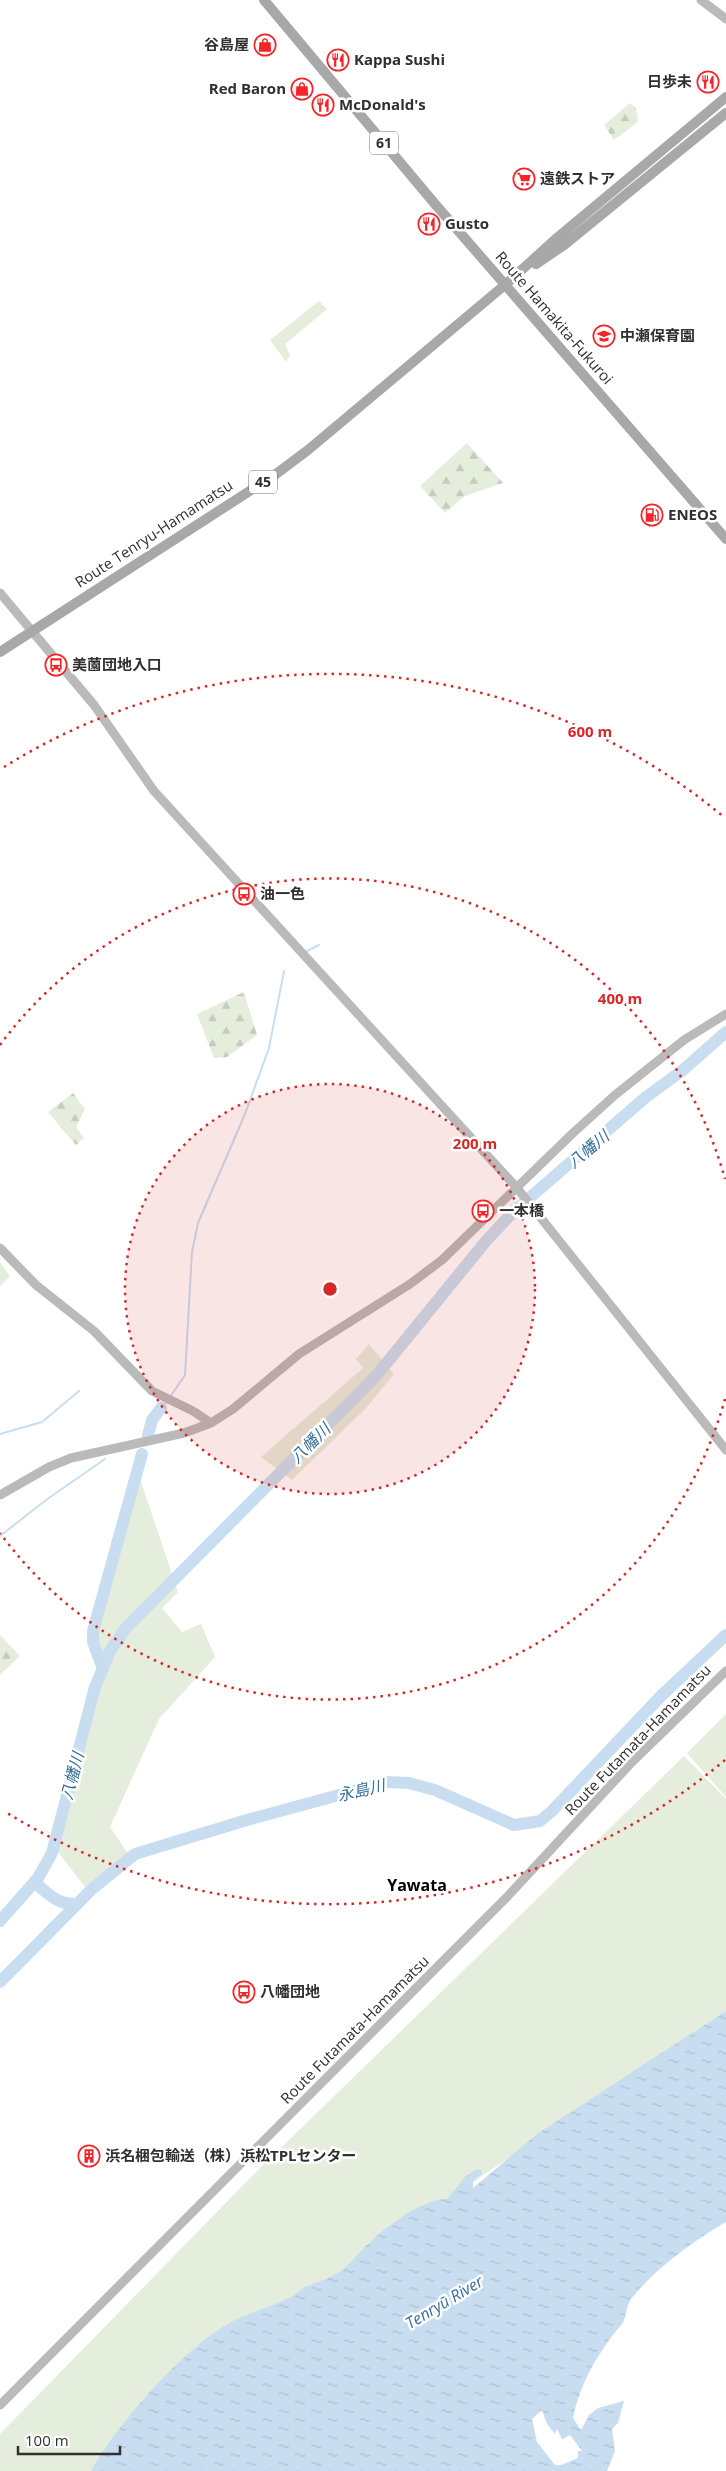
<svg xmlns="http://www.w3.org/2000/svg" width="726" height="2471" font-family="'Open Sans','Noto Sans JP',sans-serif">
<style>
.green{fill:#e5eedd}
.forest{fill:url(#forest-firs)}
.water{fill:url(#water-ripples);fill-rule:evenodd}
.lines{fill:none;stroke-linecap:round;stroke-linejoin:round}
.stream{stroke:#c8def0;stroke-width:2}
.river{stroke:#c8def0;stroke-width:12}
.secondary{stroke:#bababa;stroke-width:9}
.primary{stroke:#a8a8a8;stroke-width:10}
.ring{fill:none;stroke:#d62828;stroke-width:2.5;stroke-dasharray:2.5 5}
.labels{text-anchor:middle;stroke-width:5;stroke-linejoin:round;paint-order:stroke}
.shield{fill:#fff;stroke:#6e6e6e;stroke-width:1}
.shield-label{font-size:14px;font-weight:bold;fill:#303030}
.poi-label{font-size:15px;font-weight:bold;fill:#303030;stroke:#fff;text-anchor:start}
.street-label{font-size:15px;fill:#303030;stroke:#fff}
.water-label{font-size:16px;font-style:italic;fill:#366e9b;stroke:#fff}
.neighbourhood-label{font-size:16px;font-weight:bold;fill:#000;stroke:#fff}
.centre{fill:#d62828;stroke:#fff;stroke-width:2.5}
.ring-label{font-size:15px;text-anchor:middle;font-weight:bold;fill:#d62828;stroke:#fff;stroke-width:5;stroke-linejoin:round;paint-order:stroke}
</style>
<defs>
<pattern id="forest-firs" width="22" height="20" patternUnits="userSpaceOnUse" patternTransform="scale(1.25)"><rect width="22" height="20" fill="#e5eedd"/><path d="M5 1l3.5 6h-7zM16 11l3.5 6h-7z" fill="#c5ccbe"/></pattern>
<pattern id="water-ripples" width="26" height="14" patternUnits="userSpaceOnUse" patternTransform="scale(1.25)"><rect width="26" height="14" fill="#c8def0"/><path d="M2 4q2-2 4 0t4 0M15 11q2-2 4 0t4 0" fill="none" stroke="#acbfce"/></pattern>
</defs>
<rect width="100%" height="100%" fill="#fff"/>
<path class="green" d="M319,301l8,8 -42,35 5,11 -4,7 -16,-22z
M0,1262l10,14 -10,10z
M369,1344l25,30 -28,34 -74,72 -31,-23 102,-89 -7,-9z
M139,1476l39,116 -16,16 20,24 19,-8 14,33 -56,62 -49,108 21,31 -46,29 -27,-35 40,-152 -4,-66z
M726,1714v83l-39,-44z
M684,1756l42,43v212l-386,261 -167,98 -82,101h-91v-37l255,-261z"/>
<path class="forest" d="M630,103l6,5 2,14 -24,18 -10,-15z
M467,443l36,40 -38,13 -20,17 -25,-27z
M244,992l13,43 -30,22 -13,1 -17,-44z
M73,1093l12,16 -9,18 8,11 -8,7 -28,-33z
M0,1635l20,21 -20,19z"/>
<path class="water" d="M726,2011v211c-34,20 -70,46 -95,77 -5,8 -5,20 -9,25 -23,27 -42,59 -49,94l8,12 8,-15 9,-7 26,-7 -6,22 -6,6 3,22 -8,20h-516c26,-47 94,-125 142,-150 18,-9 38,-14 56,-23 6,-3 10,-8 16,-11 12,-5 23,-8 34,-15 12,-8 20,-20 30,-29 17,-16 54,-45 78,-44l19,-23 11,-7 4,1 1,4 -9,8v6l64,-54zM542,2410l5,14 8,10 2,-5 5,10 8,-4 12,16h-4v7l-17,7h-6l-18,-23 -5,-23z"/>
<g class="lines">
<path class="stream" d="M307,951l12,-6
M170,1397l15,-22 7,-123 6,-29 47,-109 24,-66 15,-77
M161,1408l7,-7
M0,1434l42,-12 37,-31
M0,1536l46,-36 59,-41"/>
<path class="river" d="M148,1436l4,-16 9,-12
M103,1669l-10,-27v-11l49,-177
M34,1882c14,11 25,25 44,21
M0,1921l38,-43 14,-25 43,-166 15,-36 15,-22 251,-253 110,-135 26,-28 134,-116 37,-27 43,-38
M0,1982l92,-93 43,-35 112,-34 140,-38 22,1 26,7 79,35 26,-4 12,-10 109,-115 65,-61"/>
<path class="secondary" d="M701,0l25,19
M0,593l94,112 60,86 363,397 209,262
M0,1248l36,37 58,46 58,60 41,20 18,12
M0,1495l49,-28 22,-9 113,-25 27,-10 22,-14 66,-55 111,-70 32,-24 131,-127 42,-38 69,-55 42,-26
M0,2405l507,-508 125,-135 94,-91"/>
<path class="primary" d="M264,0l171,204 291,335
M536,264l28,-19 162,-132
M0,652l276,-178 32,-24 198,-166 52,-47 168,-140"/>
</g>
<circle cx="330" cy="1289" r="205" fill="#d62828" fill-opacity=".12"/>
<g class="ring">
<circle cx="330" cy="1289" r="205"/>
<path d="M725 1399A410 410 0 0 1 0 1533M0 1045A410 410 0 0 1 725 1179"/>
<path d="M725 1760A615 615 0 0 1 4 1811M4 767A615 615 0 0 1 725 818"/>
</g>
<defs>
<g id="shop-ring" transform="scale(1.125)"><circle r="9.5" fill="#fff" stroke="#f52429" stroke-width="1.5"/><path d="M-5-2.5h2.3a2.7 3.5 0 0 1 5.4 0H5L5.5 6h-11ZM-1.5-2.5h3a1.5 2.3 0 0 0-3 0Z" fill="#f52429"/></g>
<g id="restaurant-ring" transform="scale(1.125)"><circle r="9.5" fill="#fff" stroke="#f52429" stroke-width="1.5"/><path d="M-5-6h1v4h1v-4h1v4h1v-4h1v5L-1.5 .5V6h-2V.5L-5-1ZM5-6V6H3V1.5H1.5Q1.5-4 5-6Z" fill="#f52429"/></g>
<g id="supermarket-ring" transform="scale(1.125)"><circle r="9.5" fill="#fff" stroke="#f52429" stroke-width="1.5"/><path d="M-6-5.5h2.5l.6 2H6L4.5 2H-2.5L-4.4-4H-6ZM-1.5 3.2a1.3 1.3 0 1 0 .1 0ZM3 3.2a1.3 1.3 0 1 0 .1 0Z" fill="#f52429"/></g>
<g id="school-ring" transform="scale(1.125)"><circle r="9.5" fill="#fff" stroke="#f52429" stroke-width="1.5"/><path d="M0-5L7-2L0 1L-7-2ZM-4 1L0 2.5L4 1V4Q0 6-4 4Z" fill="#f52429"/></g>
<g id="fuel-ring" transform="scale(1.125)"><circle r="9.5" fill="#fff" stroke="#f52429" stroke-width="1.5"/><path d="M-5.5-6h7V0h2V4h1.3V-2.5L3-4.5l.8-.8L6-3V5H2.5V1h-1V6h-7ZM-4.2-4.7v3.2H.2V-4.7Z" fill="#f52429"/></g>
<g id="bus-ring" transform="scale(1.125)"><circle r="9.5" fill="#fff" stroke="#f52429" stroke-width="1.5"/><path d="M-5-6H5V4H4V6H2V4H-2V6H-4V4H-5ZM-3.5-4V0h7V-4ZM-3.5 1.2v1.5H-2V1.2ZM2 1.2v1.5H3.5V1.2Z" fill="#f52429"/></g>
<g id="building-ring" transform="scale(1.125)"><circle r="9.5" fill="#fff" stroke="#f52429" stroke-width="1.5"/><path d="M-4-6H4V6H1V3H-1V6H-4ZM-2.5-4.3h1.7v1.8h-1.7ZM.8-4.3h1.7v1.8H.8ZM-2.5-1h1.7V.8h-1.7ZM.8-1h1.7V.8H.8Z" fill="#f52429"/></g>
</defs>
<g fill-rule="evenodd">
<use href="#shop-ring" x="265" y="45"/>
<use href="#restaurant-ring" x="338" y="60"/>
<use href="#restaurant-ring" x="708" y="82"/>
<use href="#shop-ring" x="302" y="89"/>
<use href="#restaurant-ring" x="323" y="105"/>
<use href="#supermarket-ring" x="524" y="179"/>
<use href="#restaurant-ring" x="429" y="224"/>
<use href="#school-ring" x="604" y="336"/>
<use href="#fuel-ring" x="652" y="515"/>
<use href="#bus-ring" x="56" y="665"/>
<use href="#bus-ring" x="244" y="894"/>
<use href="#bus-ring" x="483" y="1211"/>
<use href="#bus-ring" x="244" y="1992"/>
<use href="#building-ring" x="89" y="2156"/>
</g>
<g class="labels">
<g class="shield">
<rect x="370" y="131.5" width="28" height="23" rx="4"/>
<rect x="249" y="470.5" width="28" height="23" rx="4"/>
</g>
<g class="shield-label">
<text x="384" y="148">61</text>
<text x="263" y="487">45</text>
</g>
<g class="poi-label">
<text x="249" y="50" text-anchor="end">谷島屋</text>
<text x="354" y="65">Kappa Sushi</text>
<text x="692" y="87" text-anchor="end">日歩未</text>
<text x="286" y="94" text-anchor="end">Red Baron</text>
<text x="339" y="110">McDonald's</text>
<text x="540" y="184">遠鉄ストア</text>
<text x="445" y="229">Gusto</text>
<text x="620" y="341">中瀬保育園</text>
<text x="668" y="520">ENEOS</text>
<text x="72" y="670">美薗団地入口</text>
<text x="260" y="899">油一色</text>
<text x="499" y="1216">一本橋</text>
<text x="260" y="1997">八幡団地</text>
<text x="105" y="2161">浜名梱包輸送（株）浜松TPLセンター</text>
</g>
<g class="street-label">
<text transform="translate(554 318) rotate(49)" y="5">Route Hamakita-Fukuroi</text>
<text transform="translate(154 534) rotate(-33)" y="5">Route Tenryu-Hamamatsu</text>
<text transform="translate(638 1740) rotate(-46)" y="5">Route Futamata-Hamamatsu</text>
<text transform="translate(355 2030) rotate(-45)" y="5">Route Futamata-Hamamatsu</text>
</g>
<g class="water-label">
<text transform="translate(588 1149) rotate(-40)" y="6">八幡川</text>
<text transform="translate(310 1443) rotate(-45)" y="6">八幡川</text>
<text transform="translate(72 1776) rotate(-75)" y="6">八幡川</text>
<text transform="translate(361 1790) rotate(-13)" y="6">永島川</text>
<text transform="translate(444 2302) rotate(-31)" y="6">Tenryū River</text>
</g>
<g class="neighbourhood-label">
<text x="417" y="1891">Yawata</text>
</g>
</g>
<circle cx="330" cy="1289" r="8" class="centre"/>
<g class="ring-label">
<text x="590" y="737">600 m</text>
<text x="620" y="1004">400 m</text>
<text x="475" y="1149">200 m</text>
</g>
<path d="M18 2446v8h102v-8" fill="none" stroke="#303030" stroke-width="2.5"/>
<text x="25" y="2446" font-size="15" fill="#303030" stroke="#ffffff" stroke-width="4" paint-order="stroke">100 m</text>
</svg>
